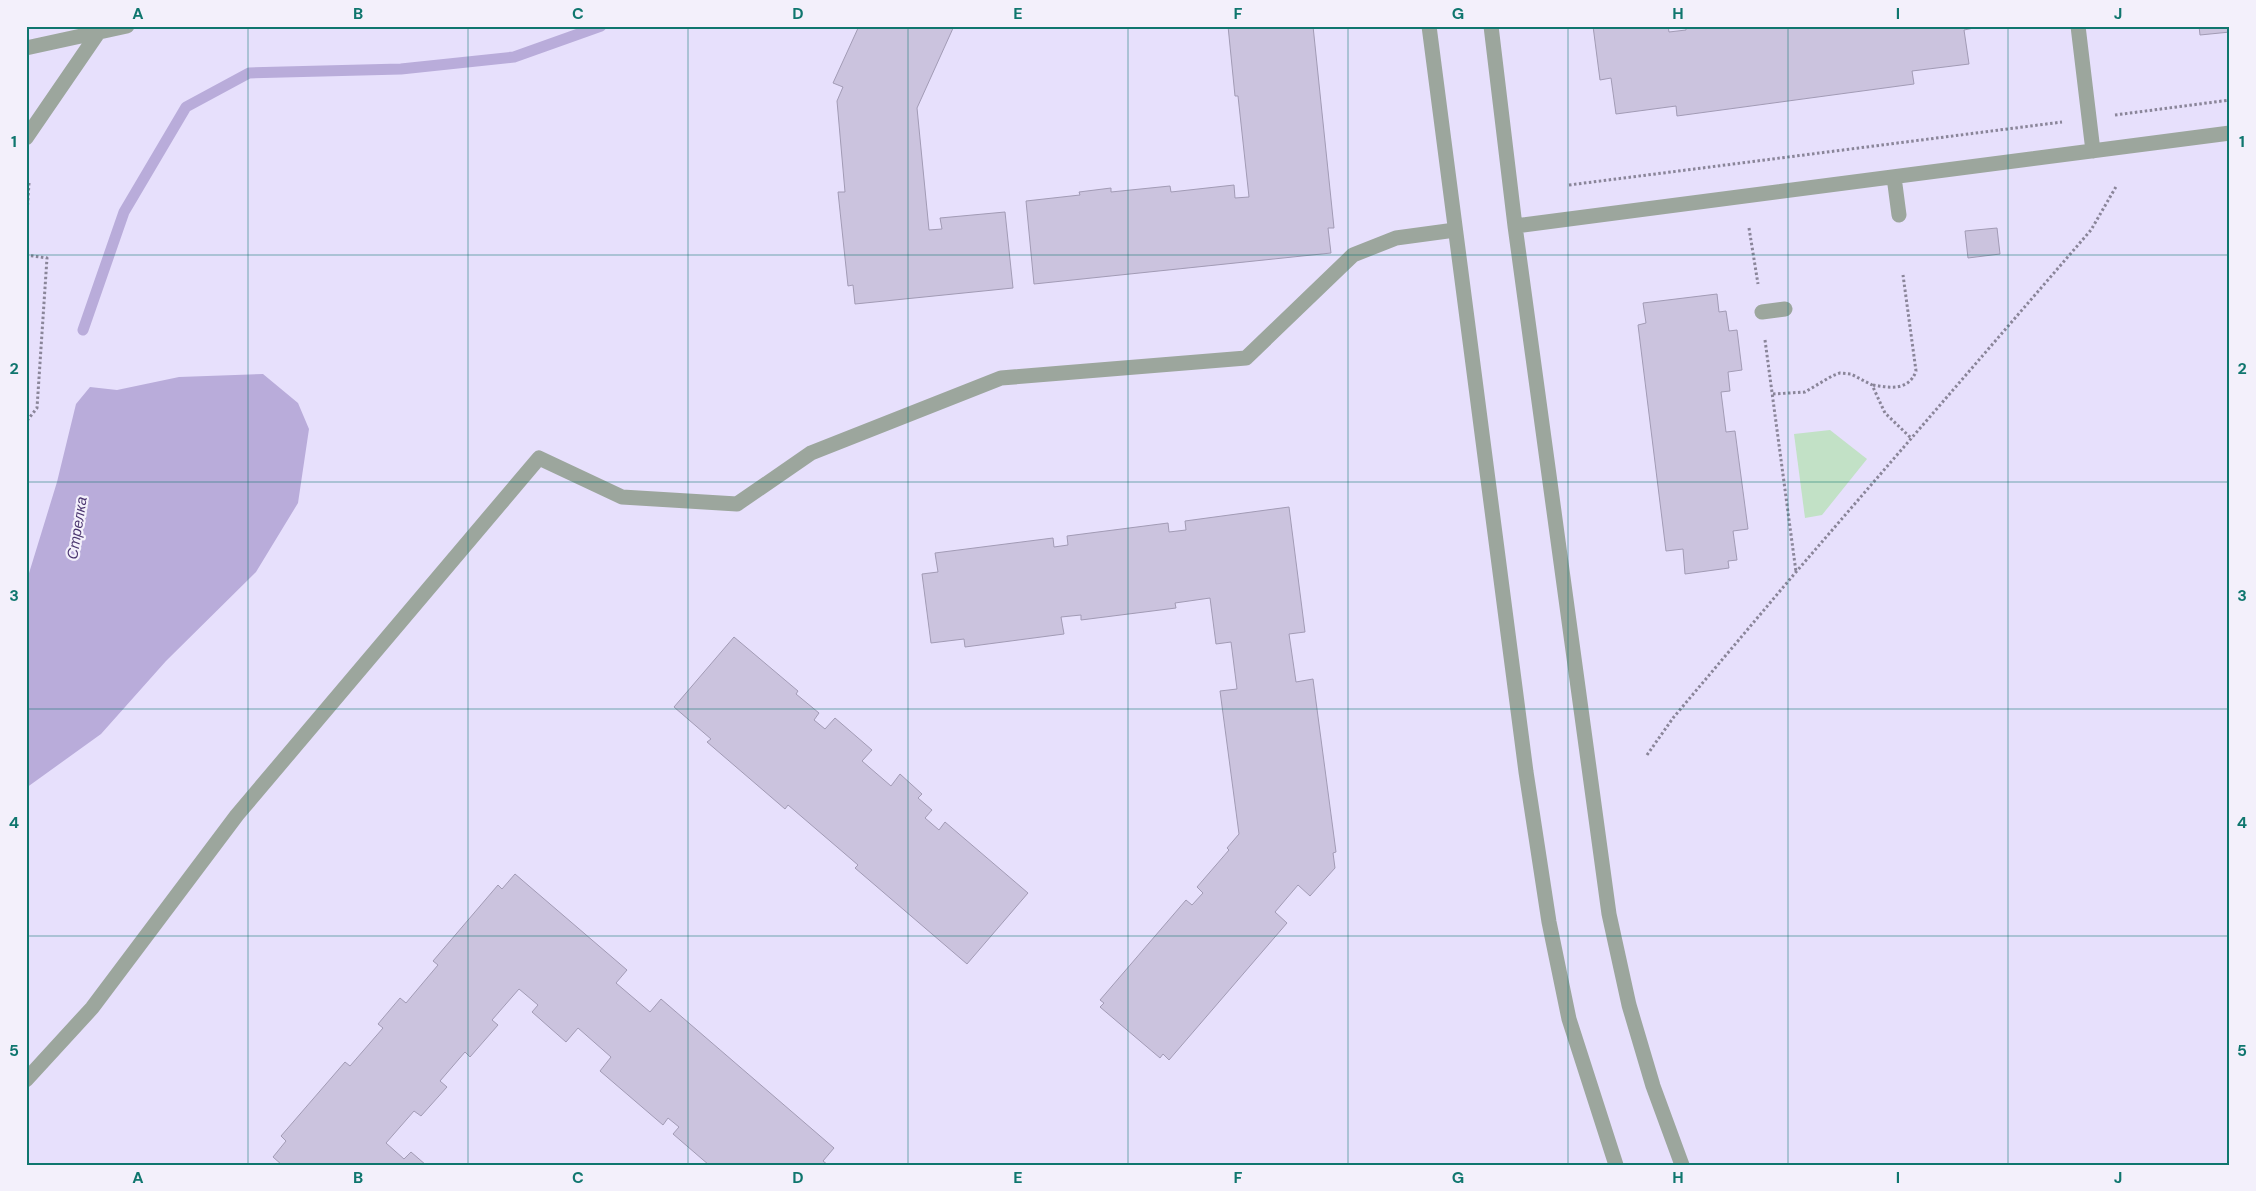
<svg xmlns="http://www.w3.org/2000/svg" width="2256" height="1191" font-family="'DM Sans',sans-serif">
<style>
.green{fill:#c2e1c6}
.water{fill:#b9acda}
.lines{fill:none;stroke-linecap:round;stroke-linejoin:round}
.stream{stroke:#b9acda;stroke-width:11}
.building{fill:#cbc3de;stroke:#a29bb5}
.path{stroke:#8a8599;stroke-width:3;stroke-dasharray:2.5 2.5;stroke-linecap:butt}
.minor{stroke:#9ca69d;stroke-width:15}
.grid{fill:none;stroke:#0f766e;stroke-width:1;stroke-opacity:0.55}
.labels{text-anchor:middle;stroke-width:4.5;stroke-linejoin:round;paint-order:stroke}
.water-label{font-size:15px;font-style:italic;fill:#4a356f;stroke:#f3f0fb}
.neatline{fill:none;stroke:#0f766e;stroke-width:2}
.grid-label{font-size:16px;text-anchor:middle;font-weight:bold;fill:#0f766e}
</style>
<rect width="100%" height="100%" fill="#e7e0fc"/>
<path class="green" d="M1830,430l37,29 -45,56 -17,3 -11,-84z"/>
<path class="water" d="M263,374l35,29 11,26 -11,74 -42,69 -90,89 -65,73 -75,54v-205l31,-101 19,-78 14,-17 27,3 62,-13z"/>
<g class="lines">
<path class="stream" d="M83,330l41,-118 62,-105 63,-34 152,-4 113,-12 87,-31"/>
</g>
<path class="building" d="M859,26h95l-37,82 12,122 13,-1 -2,-11 65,-6 8,76 -158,16 -2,-19 -5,1 -10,-94h7l-8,-91 6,-14 -10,-4z
M1228,26h85l21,202h-6l3,25 -297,31 -8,-83 54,-6 -1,-3 32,-4v4l59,-6 1,6 63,-7 1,13 14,-1 -11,-101h-3z
M1593,26h75l1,6 17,-2v-4h288v2l-10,2 5,34 -57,7 2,13 -237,32 -1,-10 -60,8 -5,-36 -11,2z
M2199,26h31v6l-30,3z
M1997,228l3,26 -32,4 -3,-27z
M1717,294l2,18 7,-1 3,20 8,-1 5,40 -14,2 2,19 -9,1 5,40 9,-1 13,98 -15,2 4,29 -9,1 1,7 -44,6 -2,-25 -17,2 -28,-226 8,-2 -3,-20z
M1289,507l16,125 -16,2 7,48 17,-3 23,173 -3,1 2,15 -25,28 -12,-11 -23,27 12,11 -118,137 -6,-6 -3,4 -60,-51 4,-4 -4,-3 86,-100 6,5 11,-12 -6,-6 32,-37 -2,-2 12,-14 -19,-143 17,-2 -6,-47 -15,2 -6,-46 -35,5 1,5 -95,12v-5l-20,2 3,17 -99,13 -1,-8 -33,4 -9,-69 16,-2 -3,-19 118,-15 1,9 14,-2 -1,-9 101,-13 1,9 17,-2 -1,-9z
M734,637l64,54 -2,3 23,19 -5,7 11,9 10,-11 37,32 -10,11 29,25 9,-12 22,20 -4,4 14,12 -7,8 14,12 6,-8 83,71 -61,71 -112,-96 3,-3 -70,-60 -3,4 -78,-67 4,-3 -37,-32z
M515,874l112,96 -11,13 34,29 11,-13 173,149 -11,13 5,4h-119l-36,-31 6,-7 -11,-9 -5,7 -63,-54 11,-14 -33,-29 -12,14 -34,-30 6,-7 -19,-16 -27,31 6,5 -28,32 -5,-5 -25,29 7,6 -26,29 -7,-5 -28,32 18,16 7,-7 15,13h-144l-9,-8 13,-16 -5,-5 64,-74 5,4 33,-38 -5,-4 22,-26 6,5 32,-38 -5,-4 65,-76 4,4z"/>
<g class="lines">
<path class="path" d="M2115,115l115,-15
M26,179l3,4 -3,46
M1569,185l493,-63
M1749,228l9,56
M26,255l21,3 -10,150 -11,14
M1765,340l31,232
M1873,385c17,3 36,6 43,-14l-13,-96
M1773,394l32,-2 27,-16 8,-3 11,1 21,11 13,28 27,26
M1647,755l26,-37 123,-146 295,-342 26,-45"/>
<path class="minor" d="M1429,26l97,746 23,150 20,97 47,146
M1491,26l24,200 94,688 20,91 24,81 29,79
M2078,26l15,125
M26,48l101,-22
M26,138l72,-105
M1894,177l5,38
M1515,226l715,-93
M1762,312l23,-3
M26,1080l66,-72 145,-193 302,-357 83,39 115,7 74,-51 190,-75 245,-20 107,-103 43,-17 59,-8"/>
</g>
<path class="grid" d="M248,26v1139M468,26v1139M688,26v1139M908,26v1139M1128,26v1139M1348,26v1139M1568,26v1139M1788,26v1139M2008,26v1139M26,255h2204M26,482h2204M26,709h2204M26,936h2204"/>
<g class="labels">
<g class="water-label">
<text transform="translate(77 528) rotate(-81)" y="5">Стрелка</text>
</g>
</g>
<rect width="2256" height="1191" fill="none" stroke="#f3f0fb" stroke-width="55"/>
<rect x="28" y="28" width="2200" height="1136" class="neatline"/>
<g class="grid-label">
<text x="138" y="19">A</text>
<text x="358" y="19">B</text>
<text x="578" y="19">C</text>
<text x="798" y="19">D</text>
<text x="1018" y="19">E</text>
<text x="1238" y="19">F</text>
<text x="1458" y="19">G</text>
<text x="1678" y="19">H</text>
<text x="1898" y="19">I</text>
<text x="2118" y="19">J</text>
<text x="14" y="147">1</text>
<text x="2242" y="147">1</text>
<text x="14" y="374">2</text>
<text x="2242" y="374">2</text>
<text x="14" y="601">3</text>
<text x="2242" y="601">3</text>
<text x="14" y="828">4</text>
<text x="2242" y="828">4</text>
<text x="14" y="1056">5</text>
<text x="2242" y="1056">5</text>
<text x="138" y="1183">A</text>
<text x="358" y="1183">B</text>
<text x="578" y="1183">C</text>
<text x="798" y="1183">D</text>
<text x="1018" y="1183">E</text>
<text x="1238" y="1183">F</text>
<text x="1458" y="1183">G</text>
<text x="1678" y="1183">H</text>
<text x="1898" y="1183">I</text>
<text x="2118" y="1183">J</text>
</g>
</svg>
